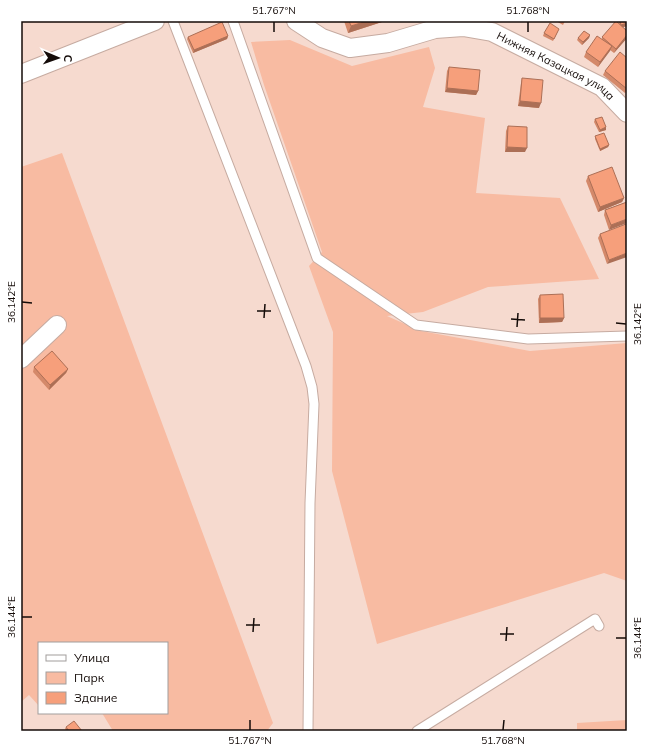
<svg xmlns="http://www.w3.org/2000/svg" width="648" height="752" font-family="Mulish,sans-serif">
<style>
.green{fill:#f8bba2}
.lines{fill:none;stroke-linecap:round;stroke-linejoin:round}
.lane-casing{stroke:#c6aba1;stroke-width:11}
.street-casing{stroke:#c6aba1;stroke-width:20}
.lane{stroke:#fff;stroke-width:9}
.street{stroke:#fff;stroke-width:18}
.wall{fill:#d4896a}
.shaded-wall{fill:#ac6f56}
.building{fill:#f69f7b;stroke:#ac6f56}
.ticks{fill:none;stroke:#140b08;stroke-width:1.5}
.labels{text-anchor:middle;stroke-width:4;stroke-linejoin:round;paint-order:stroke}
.street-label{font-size:11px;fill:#140b08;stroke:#fff}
.neatline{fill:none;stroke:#140b08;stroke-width:1.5}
.ticks-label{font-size:10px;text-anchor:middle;fill:#140b08}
</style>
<rect width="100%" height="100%" fill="#f6dacf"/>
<path class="green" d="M290,40l62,26 77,-19 6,21 -12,39 62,11 -9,75 84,5 39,81 -111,8 -65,25 -36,4 34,15 109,20 97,-8v238l-23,-8 -227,71 -45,-173 1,-139 -24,-66 13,-14 -58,-167 -13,-43z
M62,153l211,570 -6,8h-154l-11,-18h65v-70h-128v63l-10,-11 -8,7v-535z
M627,720v11h-50v-8z"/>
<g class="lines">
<g class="lane-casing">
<path id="lane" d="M173,21l133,345 6,21 2,17 -4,99 -2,228
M233,21l84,237 99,67 112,14 99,-3
M417,731l178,-112 4,7"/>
</g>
<g class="street-casing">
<g id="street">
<path id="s1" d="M296,21l26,17 28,10 38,-5 47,-14 28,-2 29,5 110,55 25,26"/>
<path d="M21,74l134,-53"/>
<path d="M21,359l36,-34"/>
</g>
</g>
<use href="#lane" class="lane"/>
<use href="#street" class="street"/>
</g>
<path class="wall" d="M344,21h41l-37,12z
M556,21h9l-2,4z
M618,21h9v5l-4,1 4,4v7l-13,15 -4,-3 -12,17 -14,-10 2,-5 16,-13v-2l17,-13z
M558,31l-5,10 -10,-5 1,-3z
M590,35l-1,3 -7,7 -5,-5 1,-2z
M228,36l-1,3 -34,14 -6,-14 1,-2z
M627,58v33l-2,2 -22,-18 2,-4z
M449,67l29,24 -2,4 -31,-3 2,-21z
M522,78l17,30 -21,-2 3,-23z
M595,119l11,8v3l-7,2 -5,-10z
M508,126l17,26h-20l1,-21z
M595,136l14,9 -1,2 -8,4 -5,-12z
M588,176l36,22 -2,4 -24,10 -12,-31z
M627,202l-18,28 -5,-15 1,-5z
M627,228l-20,36 -9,-26 2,-4z
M540,295l24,23 -2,4 -23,1 -1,-24z
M34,367l34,2 -2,4 -17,17 -16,-18z
M66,727l16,4h-15l-2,-2z"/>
<path class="shaded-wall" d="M367,21h18l-37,12 3,-7z
M627,23v3l-7,2 1,-3z
M590,35l-1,3 -7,7 1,-3z
M627,35v3l-13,15 2,-4z
M228,36l-1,3 -34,14 1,-3z
M612,46l-2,5 -12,16 2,-5z
M447,88l31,3 -2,4 -31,-3z
M520,101l21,2 -2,5 -21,-2z
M606,127v3l-7,2 1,-2z
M609,145l-1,2 -8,4v-2z
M507,147l20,1 -2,4h-20z
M624,198l-2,4 -24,10 2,-5z
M627,219v4l-18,7 2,-5z
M627,253v4l-20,7 2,-4z
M540,318h24l-2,4 -23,1z
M68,369l-2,4 -17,17 1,-5z"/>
<path class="building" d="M349,21h18l-16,5z
M616,21l11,10v4l-11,14 -14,-12z
M620,21h7v2l-6,2z
M222,22l6,14 -34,14 -6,-13z
M550,23l9,6 -5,10 -10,-6z
M584,31l6,4 -7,7 -5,-4z
M597,36l15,10 -12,16 -14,-10z
M620,52l7,6v31l-22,-18z
M449,67l31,3 -2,21 -31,-3z
M522,78l21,2 -2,23 -21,-2z
M602,117l4,10 -6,3 -5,-11z
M508,126l19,1v21l-20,-1z
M604,133l5,12 -9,4 -5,-13z
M612,167l12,31 -24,9 -12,-31z
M627,202v17l-16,6 -6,-15z
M626,224l1,4v25l-18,7 -9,-26z
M563,294l1,24h-24v-23z
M52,351l16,18 -18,16 -16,-18z
M74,721l8,10h-13l-3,-4z"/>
<path class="ticks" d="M274,32v-10M528,32v-10M22,302l10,1M257,311h14M264,318l1,-14M511,319l14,1M616,323l10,1M517,327l1,-14M22,617h10M246,625h14M253,632l1,-14M500,634h14M616,638h10M506,641l1,-14M250,730v-10M503,730l1,-10"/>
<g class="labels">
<g class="street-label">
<text dy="4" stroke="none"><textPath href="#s1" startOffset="278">Нижняя Казацкая улица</textPath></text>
</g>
</g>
<rect width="648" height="752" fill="none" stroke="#ffffff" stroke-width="44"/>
<rect x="38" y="642" width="130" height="72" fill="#ffffff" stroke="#a19d9c"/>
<rect x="46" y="655" width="20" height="6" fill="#ffffff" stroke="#a19d9c"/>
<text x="74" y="662" font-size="12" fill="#140b08">Улица</text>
<rect x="46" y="672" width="20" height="12" fill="#f8bba2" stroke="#a19d9c"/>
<text x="74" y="682" font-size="12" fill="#140b08">Парк</text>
<rect x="46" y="692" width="20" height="12" fill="#f69f7b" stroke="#a19d9c"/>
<text x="74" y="702" font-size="12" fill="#140b08">Здание</text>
<g transform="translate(58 58) rotate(92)" stroke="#ffffff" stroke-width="3" paint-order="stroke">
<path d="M0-3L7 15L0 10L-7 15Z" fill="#140b08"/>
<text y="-6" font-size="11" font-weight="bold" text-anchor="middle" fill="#140b08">С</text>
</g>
<rect x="22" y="22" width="604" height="708" class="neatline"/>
<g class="ticks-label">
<text x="274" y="14">51.767°N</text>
<text x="528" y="14">51.768°N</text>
<text transform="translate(11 302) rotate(-90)" y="4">36.142°E</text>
<text transform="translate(637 324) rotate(-90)" y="4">36.142°E</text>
<text transform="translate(11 617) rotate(-90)" y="4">36.144°E</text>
<text transform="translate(637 638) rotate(-90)" y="4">36.144°E</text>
<text x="250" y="744">51.767°N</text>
<text x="503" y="744">51.768°N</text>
</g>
</svg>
